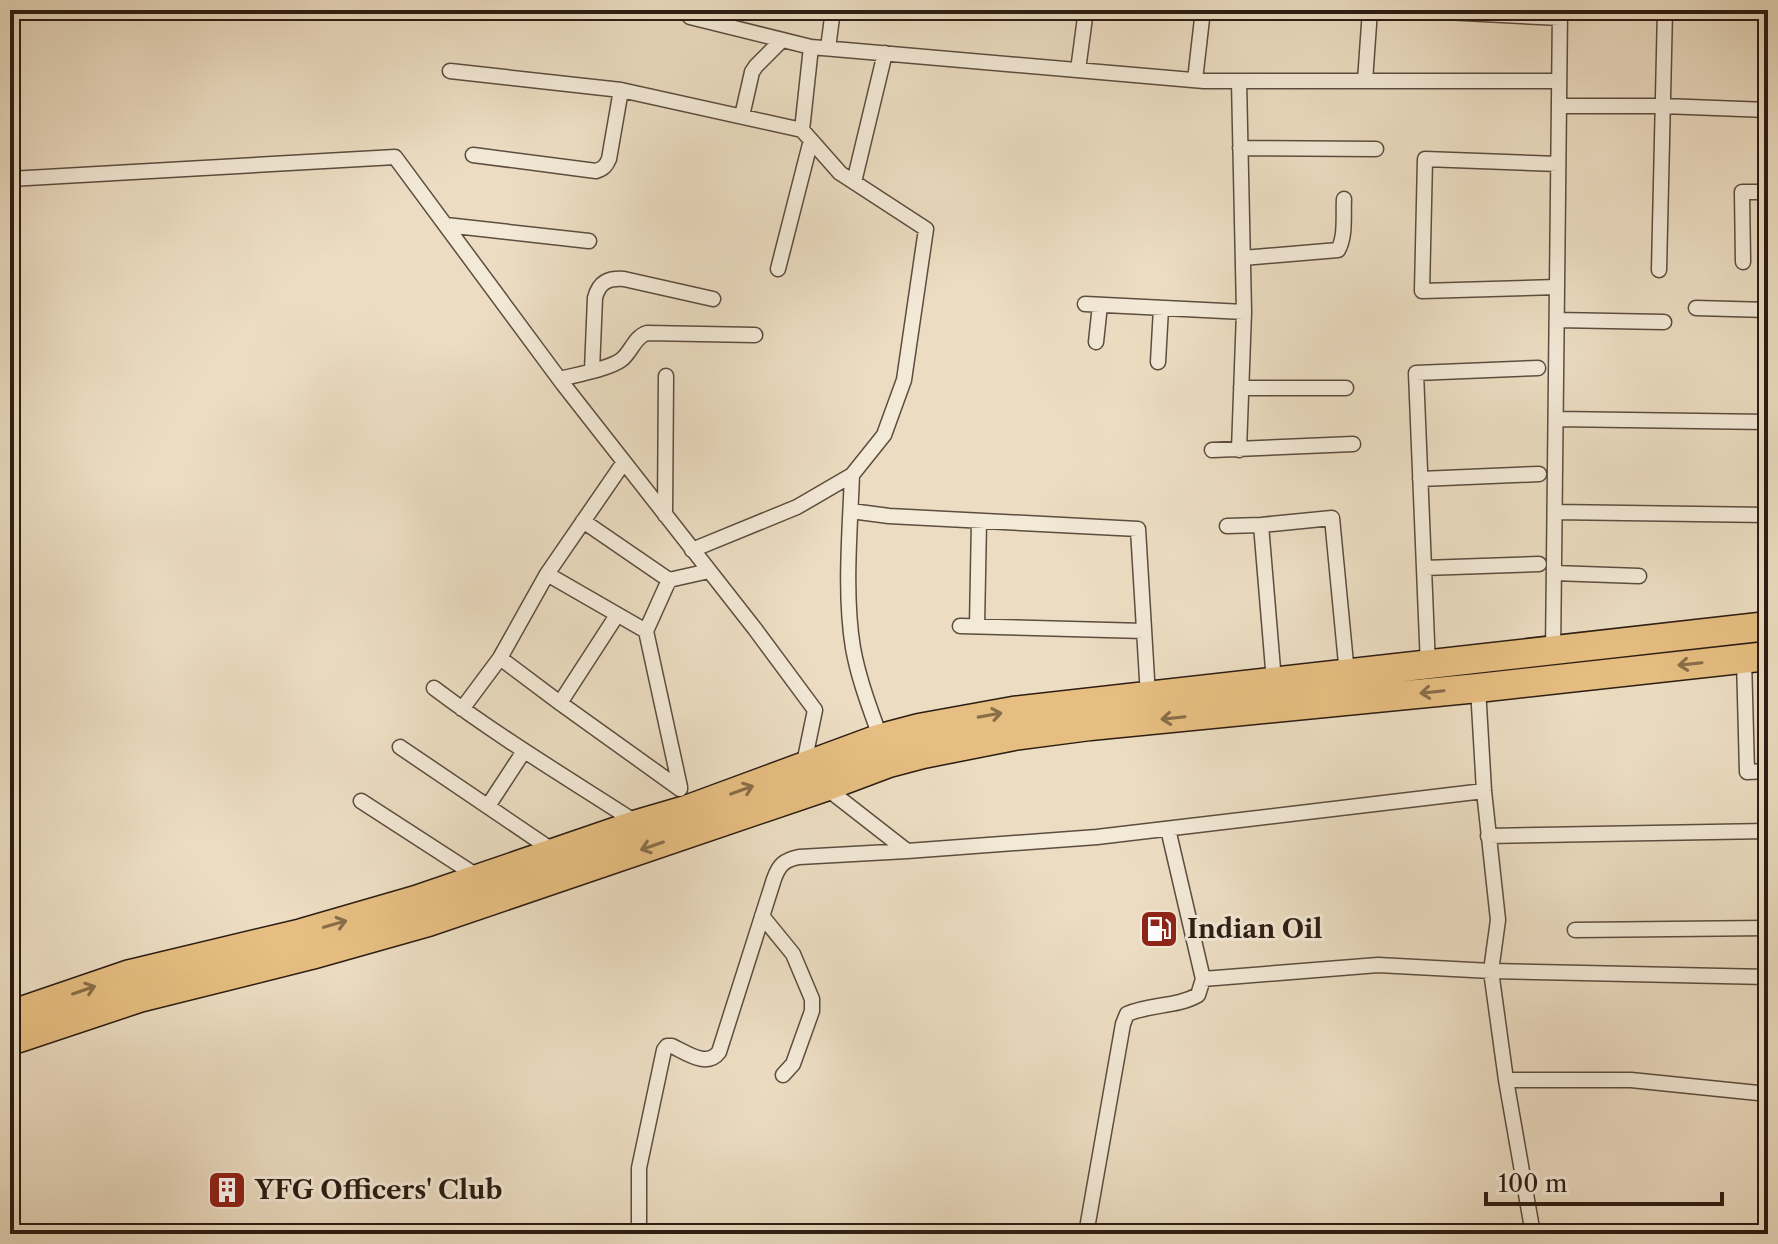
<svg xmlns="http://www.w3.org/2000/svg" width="1778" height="1244" font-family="'Libre Caslon Text',serif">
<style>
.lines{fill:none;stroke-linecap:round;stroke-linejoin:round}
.street-casing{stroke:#5c4d3f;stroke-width:17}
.highway-casing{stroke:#2c1d13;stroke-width:31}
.street{stroke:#f3e9d7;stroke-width:14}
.highway{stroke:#e6be81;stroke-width:28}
.oneway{stroke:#896e4a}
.labels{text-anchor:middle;stroke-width:6;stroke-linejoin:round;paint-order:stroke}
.poi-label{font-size:26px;font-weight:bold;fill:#2c1d13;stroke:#f3e9d7;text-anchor:start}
</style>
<rect width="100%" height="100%" fill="#ecddc2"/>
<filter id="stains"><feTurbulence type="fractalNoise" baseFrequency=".0025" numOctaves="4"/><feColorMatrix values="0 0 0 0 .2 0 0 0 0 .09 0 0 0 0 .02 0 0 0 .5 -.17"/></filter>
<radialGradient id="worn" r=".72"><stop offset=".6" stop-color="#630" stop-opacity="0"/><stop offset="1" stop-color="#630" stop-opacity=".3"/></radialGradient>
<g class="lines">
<g class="street-casing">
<path id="street" d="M684,10l6,7 121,30 393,34h355
M1426,11l134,7
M828,48l5,-38
M1078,70l8,-60
M450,71l171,19 181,40
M1195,80l8,-70
M1365,81l5,-71
M1559,106h104l105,4
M742,116l10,-44 4,-6 26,-26
M1240,148l136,1
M473,155l123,16c7,-2 10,-5 13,-12l12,-69
M10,179l385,-22 168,227 192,245 60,81 -12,58
M854,182l31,-129
M446,225l143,16
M1243,258l95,-8c8,-14 5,-35 6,-51
M1743,262l-1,-70h26
M778,269l33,-129
M1659,270l6,-260
M1557,287l-135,4 3,-132 133,5
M1085,304l159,8
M1696,308l72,2
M1557,320l107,2
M1096,342l4,-37
M1158,362l3,-54
M592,370l3,-72c4,-16 13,-20 29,-19l89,20
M560,379c15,-4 49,-10 61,-19 10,-7 13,-23 26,-27l108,2
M1241,388h105
M1556,419l212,3
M1212,450l141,-6
M1239,450l5,-138 -5,-231
M852,475c-2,55 -8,119 1,173 6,33 18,63 29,94
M1420,479l119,-5
M851,511l38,5 249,13 10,167
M1555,512l213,3
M665,515l1,-139
M583,521l86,59
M1261,525l13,156
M1227,526l34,-1 71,-7 15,156
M692,550l105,-43 55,-32 32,-40 20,-55 22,-151 -86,-56 -38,-43 9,-83
M1424,568l115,-4
M1554,573l85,3
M547,574l99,57
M960,626l184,5
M977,626l2,-105
M1553,654l7,-644
M500,658l60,45 120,86
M1744,659l3,113 21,-1
M1428,666l-12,-293 122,-5
M434,688c65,49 135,91 203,135
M1478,688l6,103 14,129 -7,51 15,109 27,154
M560,703l57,-88
M462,709l38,-51 47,-84 77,-112
M400,747l155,105
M680,787l-34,-156 23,-51 40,-9
M825,787l82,64 190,-14 387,-46
M361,801l119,77
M488,806l36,-55
M1488,836l280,-5
M762,916l31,38 19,45v12l-19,53 -10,11
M1575,930l193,-2
M1203,979l175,-14 113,6 277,6
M1766,1033l2,-59
M1506,1080h125l137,14
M639,1234v-66l25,-118 3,-4h5c15,7 35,22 47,6l55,-173c5,-14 10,-19 25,-22l108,-6
M1086,1234l37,-210 4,-10c23,-10 50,-7 71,-19l5,-16 -35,-150"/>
</g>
<g class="highway-casing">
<path id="highway" d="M10,1015l120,-41 172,-41 114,-33 222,-76 48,-14 195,-72 38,-10 94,-17 755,-85
M10,1041l129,-43 172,-43 117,-33 397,-135 64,-24 34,-9 91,-18 76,-10 388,-38 290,-32"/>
</g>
<use href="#street" class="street"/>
<use href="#highway" class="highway"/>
</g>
<defs><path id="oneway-shaft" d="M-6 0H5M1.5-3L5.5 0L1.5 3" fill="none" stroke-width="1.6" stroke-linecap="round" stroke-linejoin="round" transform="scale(2)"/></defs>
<g class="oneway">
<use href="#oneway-shaft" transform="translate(1690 664) rotate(174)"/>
<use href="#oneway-shaft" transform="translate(1432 692) rotate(174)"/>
<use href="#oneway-shaft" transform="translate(990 715) rotate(-10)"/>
<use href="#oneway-shaft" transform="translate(1173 718) rotate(174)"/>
<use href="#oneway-shaft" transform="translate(742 790) rotate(-20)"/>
<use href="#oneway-shaft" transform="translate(652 846) rotate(161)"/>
<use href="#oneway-shaft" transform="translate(335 924) rotate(-16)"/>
<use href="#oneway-shaft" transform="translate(84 990) rotate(-19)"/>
</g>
<defs>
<g id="fuel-square" transform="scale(2)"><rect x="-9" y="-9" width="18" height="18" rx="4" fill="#8f2418" stroke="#f3e9d7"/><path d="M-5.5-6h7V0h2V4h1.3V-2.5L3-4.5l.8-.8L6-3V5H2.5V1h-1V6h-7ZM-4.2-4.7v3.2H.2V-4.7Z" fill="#fff"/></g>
<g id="building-square" transform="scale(2)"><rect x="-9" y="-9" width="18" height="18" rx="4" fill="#8f2418" stroke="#f3e9d7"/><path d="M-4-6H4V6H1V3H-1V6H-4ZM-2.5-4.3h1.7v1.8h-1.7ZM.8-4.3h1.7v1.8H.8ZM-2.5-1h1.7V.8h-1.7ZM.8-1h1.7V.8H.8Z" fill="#fff"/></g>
</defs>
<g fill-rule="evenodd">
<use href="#fuel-square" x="1159" y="929"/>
<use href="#building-square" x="227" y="1190"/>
</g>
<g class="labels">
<g class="poi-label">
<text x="1187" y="938">Indian Oil</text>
<text x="255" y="1199">YFG Officers' Club</text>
</g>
</g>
<rect width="1778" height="1244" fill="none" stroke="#ecddc2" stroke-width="40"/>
<rect x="12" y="12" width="1754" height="1220" fill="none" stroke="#2c1d13" stroke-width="4"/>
<rect x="20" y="20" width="1738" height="1204" fill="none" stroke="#2c1d13" stroke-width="2"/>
<path d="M1486 1192v12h236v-12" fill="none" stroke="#2c1d13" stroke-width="4"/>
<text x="1498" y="1192" font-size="24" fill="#2c1d13" stroke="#f3e9d7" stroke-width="6" paint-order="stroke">100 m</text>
<rect width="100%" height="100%" filter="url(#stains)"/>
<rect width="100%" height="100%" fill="url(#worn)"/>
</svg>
